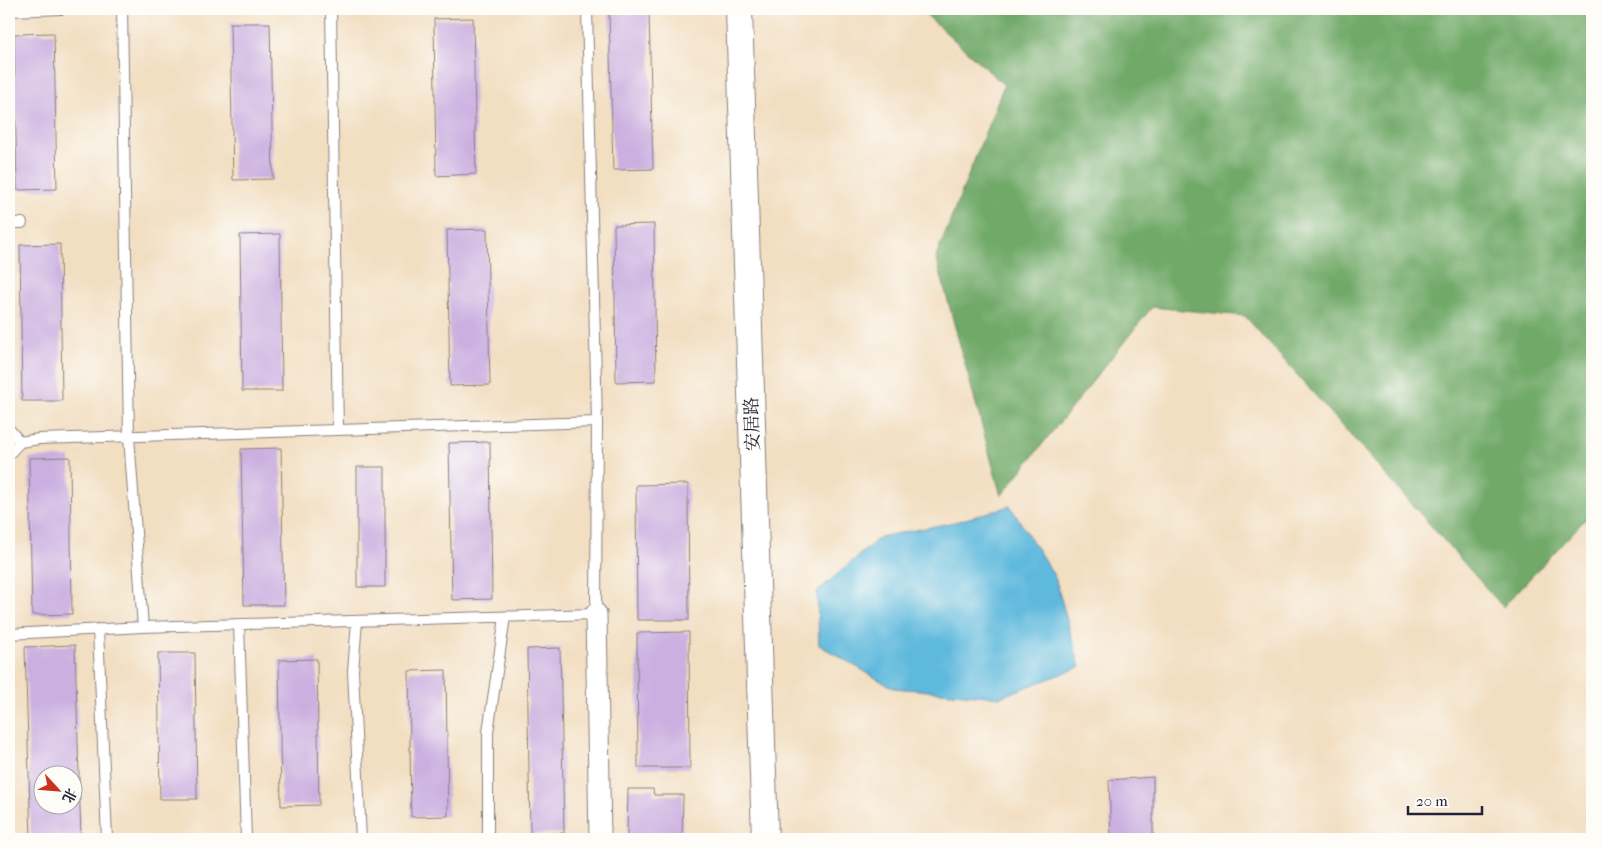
<svg xmlns="http://www.w3.org/2000/svg" width="1601" height="848" font-family="'IM FELL French Canon','Noto Serif SC',serif">
<style>
.forest{fill:#70a968;stroke:#496652}
.water{fill:#5fb9dd;stroke:#406e8c}
.building{fill:#caafe0;fill-rule:evenodd}
.lines{fill:none;stroke-linecap:round;stroke-linejoin:round}
.service-casing{stroke:#8a807e;stroke-width:12}
.minor-casing{stroke:#8a807e;stroke-width:23}
.tertiary-casing{stroke:#8a807e;stroke-width:28}
.service{stroke:#fff;stroke-width:10}
.minor{stroke:#fff;stroke-width:21}
.tertiary{stroke:#fff;stroke-width:26}
.labels{text-anchor:middle;stroke-width:4.5;stroke-linejoin:round;paint-order:stroke}
.street-label{font-size:18px;fill:#22223b;stroke:#fdfcf7}
</style>
<rect width="100%" height="100%" fill="#fdfcf7"/>
<filter id="ink" filterUnits="userSpaceOnUse"><feTurbulence type="fractalNoise" baseFrequency=".02" numOctaves="2"/><feDisplacementMap in="SourceGraphic" scale="10" xChannelSelector="R" yChannelSelector="G"/><feConvolveMatrix kernelMatrix="1 2 1 2 8 2 1 2 1" color-interpolation-filters="sRGB"/></filter>
<filter id="wash" filterUnits="userSpaceOnUse"><feTurbulence type="fractalNoise" baseFrequency=".0096" numOctaves="4" result="noise"/><feDisplacementMap in="SourceGraphic" scale="20" xChannelSelector="R" yChannelSelector="G"/><feGaussianBlur stdDeviation="1.12" result="paint"/><feColorMatrix in="noise" values="0 0 0 0 0 0 0 0 0 0 0 0 0 0 0 0 0 1.4 0 .05"/><feComposite in="paint" operator="in"/></filter>
<g filter="url(#wash)">
<rect width="100%" height="100%" fill="#f2dec1"/>
<path class="forest" d="M920,9h672v503l-89,95 -258,-291 -93,-9 -151,189 -65,-239 68,-172z"/>
<path class="water" d="M1010,506l45,71 25,90 -80,30 -107,-9 -74,-43 -2,-53 63,-55 75,-15z"/>
<g id="blocks">
<path class="building" d="M649,13l4,156 -40,1 -4,-156z
M473,18l3,156 -40,2 -2,-157z
M230,23h40l3,156 -40,1z
M54,33l3,156 -40,1 -3,-156z
M654,224l2,157 -40,1 -2,-157z
M487,229l3,156 -40,1 -3,-156z
M280,234l2,157h-40l-2,-156z
M60,244l2,157h-40l-2,-156z
M490,442l2,157 -40,1 -3,-157z
M281,448l3,157h-40l-3,-156z
M70,457l2,157 -40,1 -3,-157z
M357,467h28v120h-28z
M688,484l1,136h-52l-1,-135z
M689,632l1,136h-52l-1,-135z
M75,645l6,194h-50l-6,-192zM42,776h30v30h-30z
M560,648l4,185 -34,1 -3,-185z
M158,653h37l2,146h-37z
M317,659l2,146 -38,1 -2,-146z
M446,670l2,146 -37,1 -2,-146z
M1153,777v62h-42l-2,-59z
M628,789h25l1,6h29l-1,44h-55z"/>
</g>
</g>
<g filter="url(#ink)">
<use href="#blocks" fill-opacity="0" stroke="#8a807e" stroke-width="1"/>
<g class="lines">
<g class="service-casing">
<path id="service" d="M122,9l7,428 14,190
M331,9l7,421
M9,11l53,-2
M9,223h13
M9,429l11,13
M9,454l11,-12 19,-3 558,-17
M357,621l-4,50 8,168
M239,624l7,215
M98,629l9,210
M9,634l134,-7 453,-13 1,-192 -10,-413
M488,839v-107l17,-115"/>
</g>
<g class="minor-casing">
<path id="minor" d="M596,614l4,225"/>
</g>
<g class="tertiary-casing">
<path id="tertiary" d="M739,9l26,830"/>
</g>
<use href="#service" class="service"/>
<use href="#minor" class="minor"/>
<use href="#tertiary" class="tertiary"/>
</g>
</g>
<g class="labels">
<g class="street-label">
<text transform="translate(752 424) rotate(-92)" y="6">安居路</text>
</g>
</g>
<rect width="1601" height="848" fill="none" stroke="#fdfcf7" stroke-width="30"/>
<g transform="translate(58 790) rotate(116)"><circle r="24" fill="#fdfcf7" stroke="#a5a5ac"/>
<path d="M0-4L9 19L0 12L-9 19Z" fill="#c8321e"/>
<text y="-8" font-size="14" font-weight="bold" text-anchor="middle" fill="#22223b">北</text>
</g>
<path d="M1408 806v8h74v-8" fill="none" stroke="#22223b" stroke-width="2.5"/>
<text x="1416" y="806" font-size="15" fill="#22223b" stroke="#fdfcf7" stroke-width="4" paint-order="stroke">20 m</text>
</svg>
